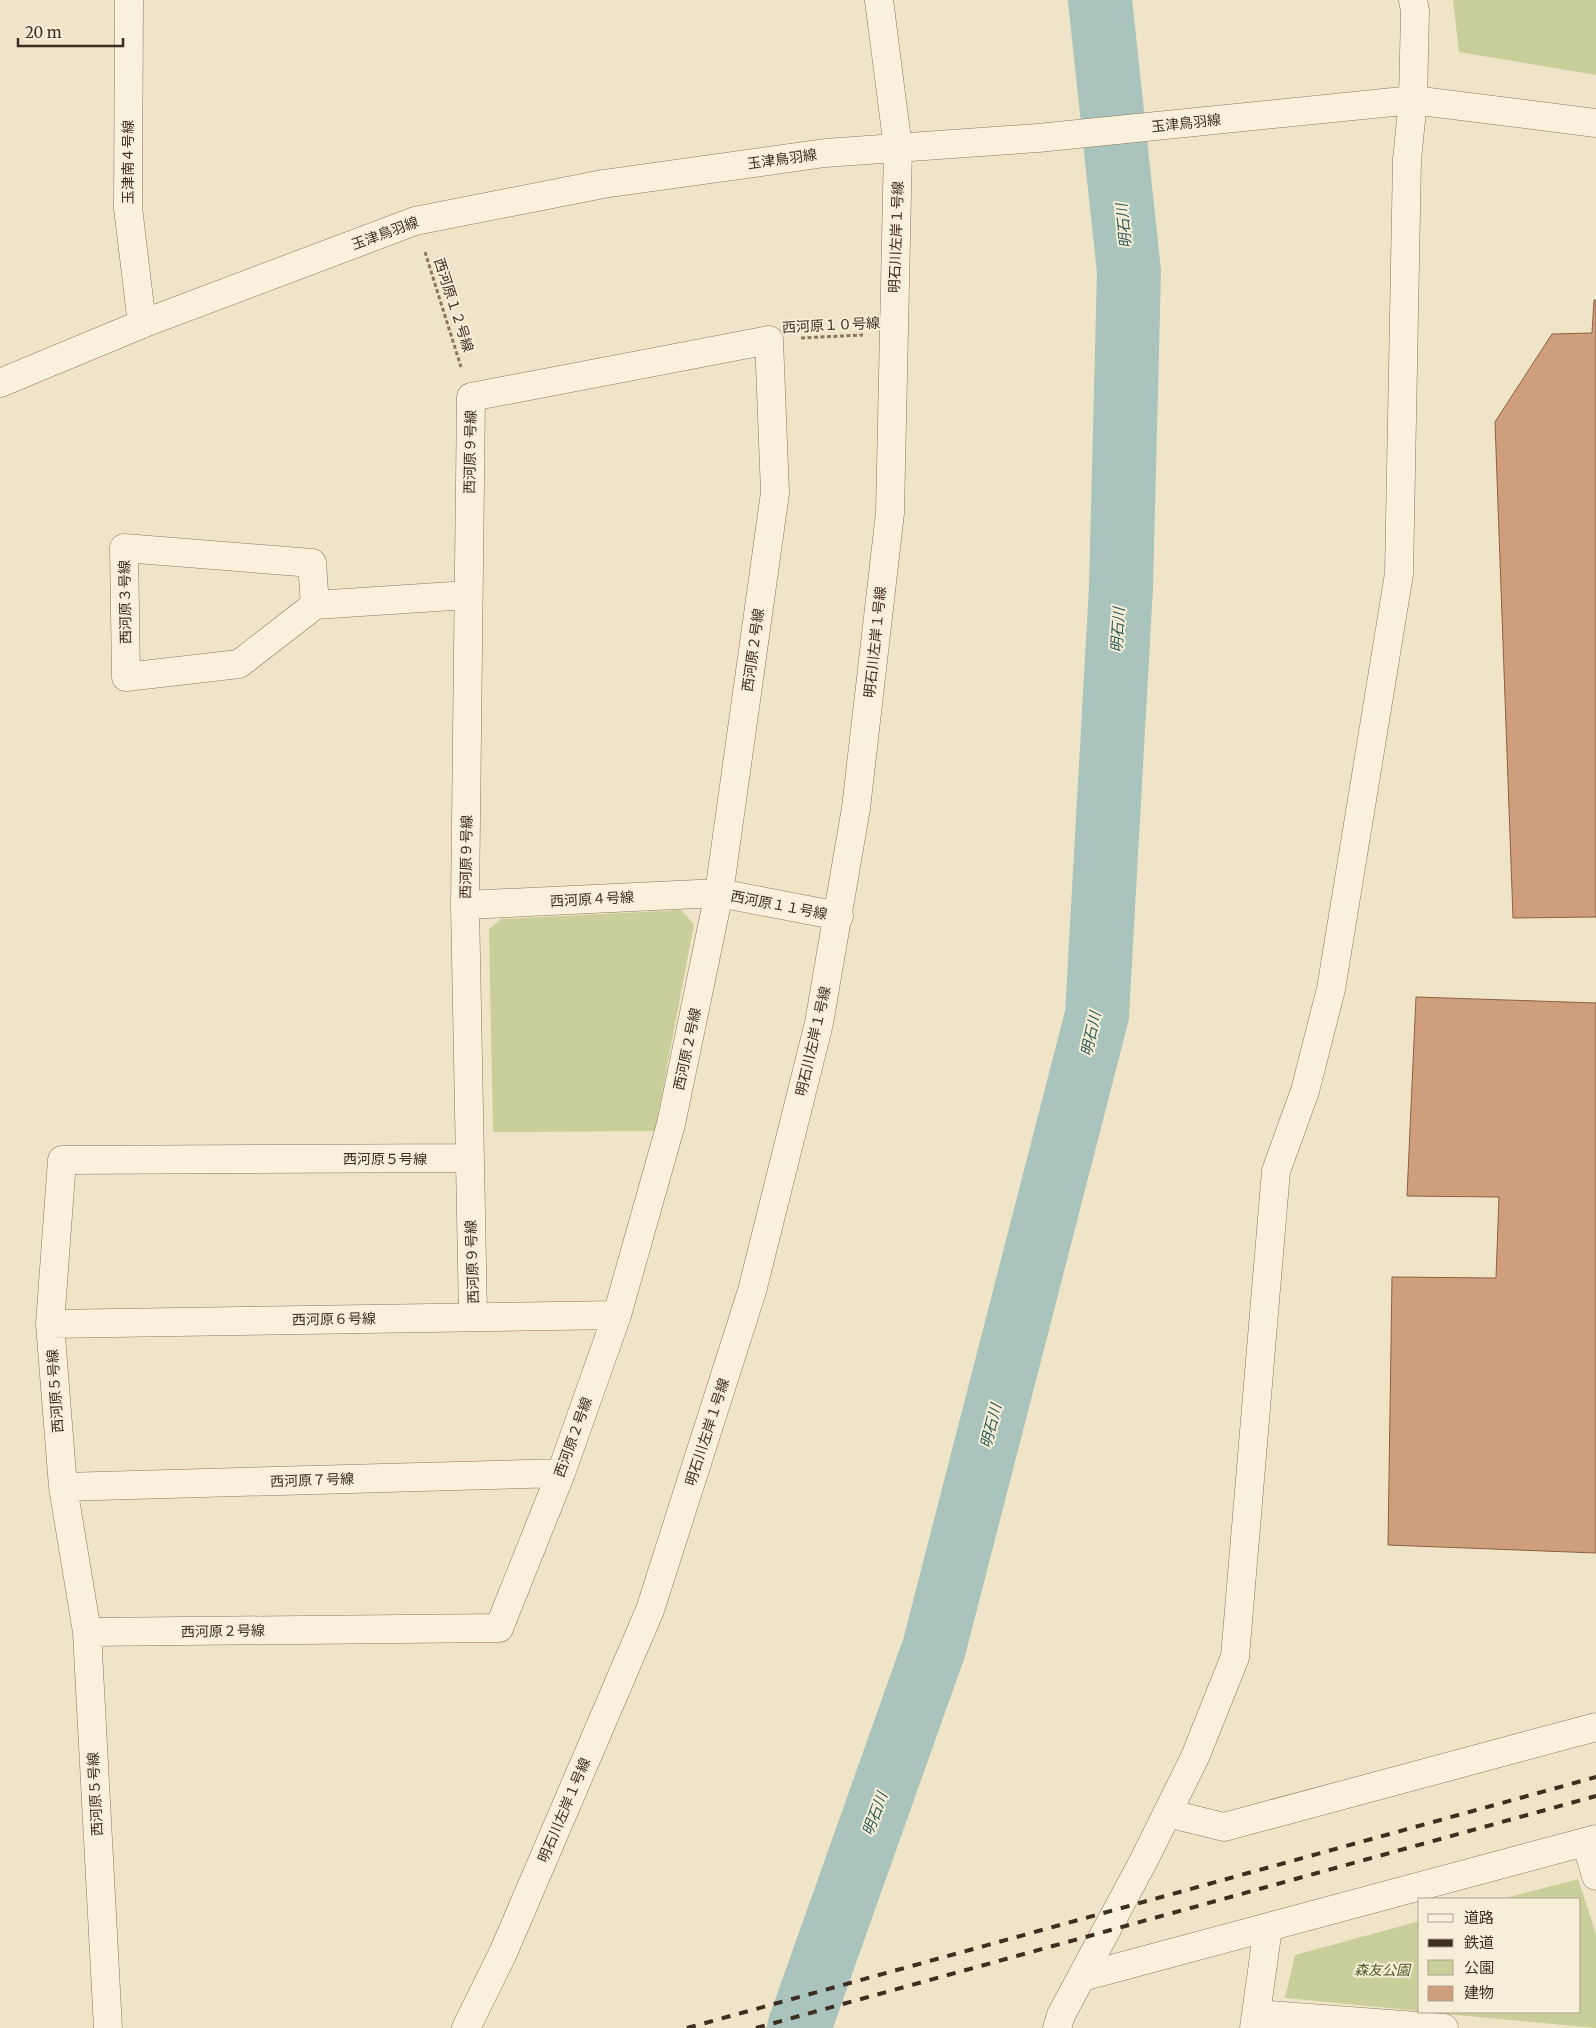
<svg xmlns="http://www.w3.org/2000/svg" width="1596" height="2028" font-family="Merriweather,'Noto Sans JP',serif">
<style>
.green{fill:#c9cf9b}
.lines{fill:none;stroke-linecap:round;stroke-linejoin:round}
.river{stroke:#a9c4bc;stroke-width:64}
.building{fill:#cf9f7d;stroke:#8d5f41}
.minor-casing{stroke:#8d765c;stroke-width:29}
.tertiary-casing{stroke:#8d765c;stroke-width:29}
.path{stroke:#8d765c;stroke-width:3;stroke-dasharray:4 2.5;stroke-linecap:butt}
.minor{stroke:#faf1dc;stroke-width:28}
.tertiary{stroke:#faf1dc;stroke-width:28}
.rail{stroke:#3d2e20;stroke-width:4;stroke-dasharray:9 9;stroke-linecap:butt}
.labels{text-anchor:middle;stroke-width:4;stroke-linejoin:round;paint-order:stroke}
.street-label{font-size:14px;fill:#3d2e20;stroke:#f7eed8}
.park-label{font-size:14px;font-style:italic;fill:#4d5a26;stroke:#f7eed8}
.water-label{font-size:15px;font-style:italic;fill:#2f5d5a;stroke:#f7eed8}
</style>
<rect width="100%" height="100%" fill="#f0e4c8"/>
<path class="green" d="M1453,0h143v75l-137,-23z
M681,910l13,14 -39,207 -162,1 -4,-203 12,-10z
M1578,1879l18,55v94l-171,-16h155v-113h-78z
M1420,1921v90l-135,-13 10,-43z"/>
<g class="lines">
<path class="river" d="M799,2028l135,-380 163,-633 24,-428 8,-315 -29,-272"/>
</g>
<path class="building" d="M1594,300h2v617l-83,1 -18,-496 57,-88 40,-1z
M1416,997l180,6v550l-208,-8 4,-268 104,1 3,-81 -92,-1z"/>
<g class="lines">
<g class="minor-casing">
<path id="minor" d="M129,0l-1,208 14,116
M879,0l19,148
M315,605l-3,-42 -188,-15 2,129 113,-13 76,-59 153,-10
M465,905l254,-12 120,23
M50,1324l567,-9
M63,1487l498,-14
M87,1632l412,-4 62,-155 56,-158 54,-191 48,-231 56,-400 -6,-153 -298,57 -6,508 8,412
M1167,1813l57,14 372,-100
M1586,1842l10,34
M1082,1977l514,-138
M1257,2014l187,14
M108,2028l-21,-396 -24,-145 -13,-163 12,-164 407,-2
M1254,2028l14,-100"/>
</g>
<g class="tertiary-casing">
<path id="tertiary" d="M0,383l142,-59 273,-103 188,-37 222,-31 213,-15 375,-38 183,23
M466,2028l37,-75 147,-343 102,-319 67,-268 37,-215 34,-295 8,-365
M1057,2028l4,-13 83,-155 51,-103 40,-100 41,-486 29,-80 26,-102 68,-415 8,-414 6,-60 2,-89 -2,-11"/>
</g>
<path class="path" d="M425,252l36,115
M801,338l62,-3"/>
<use href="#minor" class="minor"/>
<use href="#tertiary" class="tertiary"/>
<path class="rail" d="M687,2028l909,-251
M756,2028l840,-232"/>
</g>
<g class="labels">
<g class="street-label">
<text transform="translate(1186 123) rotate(-6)" y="5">玉津鳥羽線</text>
<text transform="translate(782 159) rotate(-8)" y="5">玉津鳥羽線</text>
<text transform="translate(128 162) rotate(-90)" y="5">玉津南４号線</text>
<text transform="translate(385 233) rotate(-20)" y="5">玉津鳥羽線</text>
<text transform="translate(896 237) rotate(-88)" y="5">明石川左岸１号線</text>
<text transform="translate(454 305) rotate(72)" y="5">西河原１２号線</text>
<text transform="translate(831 325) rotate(-3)" y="5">西河原１０号線</text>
<text transform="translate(470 452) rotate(-89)" y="5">西河原９号線</text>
<text transform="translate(125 602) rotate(-91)" y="5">西河原３号線</text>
<text transform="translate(875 642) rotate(-84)" y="5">明石川左岸１号線</text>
<text transform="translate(753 650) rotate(-82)" y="5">西河原２号線</text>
<text transform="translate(466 857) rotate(-89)" y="5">西河原９号線</text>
<text transform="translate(592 899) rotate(-3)" y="5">西河原４号線</text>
<text transform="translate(779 905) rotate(11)" y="5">西河原１１号線</text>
<text transform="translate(813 1041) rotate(-77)" y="5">明石川左岸１号線</text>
<text transform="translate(687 1049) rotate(-78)" y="5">西河原２号線</text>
<text x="385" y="1164">西河原５号線</text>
<text transform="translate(472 1262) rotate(-92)" y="5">西河原９号線</text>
<text transform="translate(334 1319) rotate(-1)" y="5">西河原６号線</text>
<text transform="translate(55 1391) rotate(-94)" y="5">西河原５号線</text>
<text transform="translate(707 1432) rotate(-72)" y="5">明石川左岸１号線</text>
<text transform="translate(573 1437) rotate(-70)" y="5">西河原２号線</text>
<text transform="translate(312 1480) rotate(-2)" y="5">西河原７号線</text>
<text transform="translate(223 1631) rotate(-1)" y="5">西河原２号線</text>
<text transform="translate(95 1794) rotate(-93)" y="5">西河原５号線</text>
<text transform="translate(564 1810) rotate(-67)" y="5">明石川左岸１号線</text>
</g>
<g class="park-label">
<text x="1382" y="1975">森友公園</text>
</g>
<g class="water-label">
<text transform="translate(1124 226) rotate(-96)" y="5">明石川</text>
<text transform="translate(1118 630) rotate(-87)" y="5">明石川</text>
<text transform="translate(1091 1034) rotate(-78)" y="5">明石川</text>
<text transform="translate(991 1426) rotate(-76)" y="5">明石川</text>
<text transform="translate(875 1814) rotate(-70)" y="5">明石川</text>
</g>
</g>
<rect x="1418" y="1898" width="162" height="115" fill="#f7eed8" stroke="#ada18e"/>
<rect x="1428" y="1914" width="25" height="8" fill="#faf1dc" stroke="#ada18e"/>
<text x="1464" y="1923" font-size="15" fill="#3d2e20">道路</text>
<rect x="1428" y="1939" width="25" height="8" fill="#3d2e20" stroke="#ada18e"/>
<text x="1464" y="1948" font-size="15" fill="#3d2e20">鉄道</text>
<rect x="1428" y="1960" width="25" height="15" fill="#c9cf9b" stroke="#ada18e"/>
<text x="1464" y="1973" font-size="15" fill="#3d2e20">公園</text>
<rect x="1428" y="1986" width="25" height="15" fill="#cf9f7d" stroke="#ada18e"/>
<text x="1464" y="1998" font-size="15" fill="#3d2e20">建物</text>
<path d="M18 38v8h105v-8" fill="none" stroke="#3d2e20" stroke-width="2.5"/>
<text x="25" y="38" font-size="15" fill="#3d2e20" stroke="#f7eed8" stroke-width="4" paint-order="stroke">20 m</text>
</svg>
